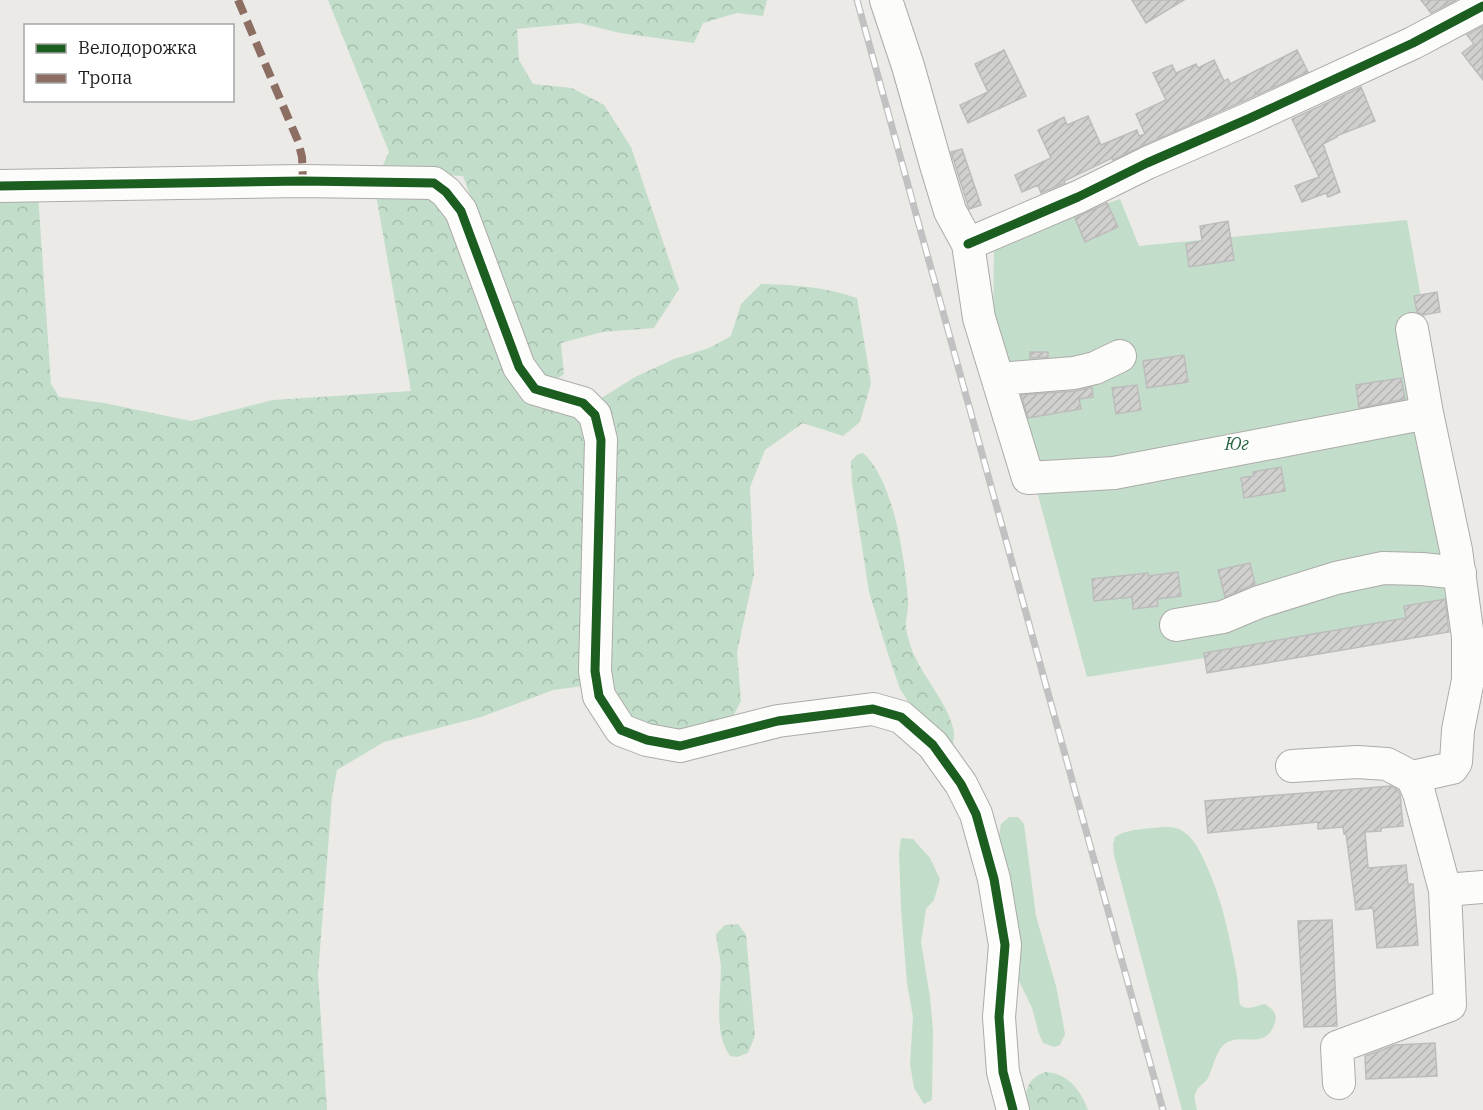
<svg xmlns="http://www.w3.org/2000/svg" width="1483" height="1110" font-family="'IBM Plex Serif',serif">
<style>
.green{fill:#c2deca}
.forest{fill:url(#forest-crowns)}
.building{fill:url(#building-hatch);stroke:#bdbcbc;stroke-width:1.5}
.lines{fill:none;stroke-linecap:round;stroke-linejoin:round}
.minor-casing{stroke:#acaba8;stroke-width:34}
.minor{stroke:#fcfcfb;stroke-width:32}
.rail-casing{stroke:#c1c1c1;stroke-width:7}
.rail{stroke:#fff;stroke-width:4.5;stroke-dasharray:14;stroke-linecap:butt}
.quiet{stroke:#8d6e63;stroke-width:8;stroke-dasharray:15 8;stroke-linecap:butt}
.cycleway-casing{stroke:#fff;stroke-width:13}
.cycleway{stroke:#1b5e20;stroke-width:9}
.labels{text-anchor:middle;stroke-width:4.5;stroke-linejoin:round;paint-order:stroke}
.park-label{font-size:18px;font-style:italic;fill:#296643;stroke:#fff}
</style>
<defs>
<pattern id="forest-crowns" width="20" height="18" patternUnits="userSpaceOnUse" patternTransform="scale(1.5)"><rect width="20" height="18" fill="#c2deca"/><path d="M2 6a3 3 0 1 1 6 0M12 15a3 3 0 1 1 6 0" fill="none" stroke="#a6bead"/></pattern>
<pattern id="building-hatch" width="6" height="6" patternUnits="userSpaceOnUse" patternTransform="scale(1.5)"><rect width="6" height="6" fill="#d0d0cf"/><path d="M-1 1l2-2M0 6l6-6M5 7l2-2" fill="none" stroke="#b2b2b1"/></pattern>
</defs>
<rect width="100%" height="100%" fill="#ebeae6"/>
<path class="green" d="M1120,199l19,47 268,-26 71,394 -391,63 -94,-349 1,-86z
M1009,817h9l6,7 12,92 20,70 6,31 3,17 -5,11 -6,2 -11,-4 -4,-9 -7,-26 -13,-27 -3,-12 -3,-70 -14,-64 2,-11z
M1162,827c8,0 16,0 22,5 10,7 16,19 21,30 17,36 25,76 32,115 1,5 2,25 3,27 5,8 18,1 25,0 7,5 13,9 10,18 -9,29 -31,11 -47,20 -12,6 -14,24 -20,36 -3,5 -10,8 -12,14 -3,5 0,13 1,18h-15l-68,-255 -1,-11 2,-7c13,-9 32,-8 47,-10z
M901,838l12,1 17,19 10,21 -6,21 -8,9 -5,33 9,55 3,33 -1,70 -8,4 -10,-16 -4,-24 3,-47 -6,-34 -6,-75 -2,-55z"/>
<path class="forest" d="M328,0h439l-4,16 -26,-3 -34,10 -9,20 -74,-10 -41,-10 -62,6 2,31 14,24 39,4 32,17 27,42 48,142 -25,39 -52,4 -41,11 3,31 -10,7 -10,-4 -17,-22 -64,-179 -70,-3 -10,-8 6,-13z
M0,194h38l13,190 8,13 45,6 87,18 82,-21 138,-9 -35,-196 66,2 72,175 62,42 59,-37 39,-18 35,-11 22,-12 10,-32 20,-20c35,1 63,3 96,14l14,85 -11,39 -17,14 -40,-13 -38,27 -15,37 4,87 -17,78 4,49 -10,19 -70,13 -31,-9 -32,-40 -45,6 -72,27 -97,25 -47,28 -5,27 -14,178 9,135h-327z
M863,453c31,27 42,107 45,147 1,10 -3,19 -2,28 1,7 4,16 6,22 10,26 38,56 42,82 0,6 -1,13 -2,19l-31,-29 -21,-33 -13,-38 -18,-59 -17,-109 -1,-22 6,-6z
M738,924l8,11 9,101 -7,17 -11,4 -7,-1c-17,-24 -9,-61 -9,-89 -1,-11 -4,-22 -5,-33l9,-9z
M1046,1072c22,1 35,19 42,38h-63c1,-19 0,-31 21,-38z"/>
<path class="building" d="M1132,0h52l-38,23z
M1421,0h35l-25,13z
M1483,26v54l-21,-27 12,-9 -7,-9z
M1004,50l22,46 -58,27 -8,-18 28,-13 -13,-28z
M1297,50l11,22 -51,23 -2,-3v4l-115,51 -27,13 -1,-2 -48,23 1,2 -24,10 -3,-8 -16,7 -7,-17 36,-17 -13,-28 26,-13 3,8 21,-9 13,29 36,-15 2,6 6,-2 -9,-20 30,-14 -13,-27 19,-8 4,8 20,-9 2,4 16,-8 10,21 4,-2 2,5z
M1361,87l14,34 -39,15 1,1 -14,7 17,48 -12,5 -2,-4 -24,9 -7,-16 24,-9 -27,-58z
M962,149l19,56 -12,4 -18,-57z
M1107,203l11,24 -33,15 -10,-24z
M1228,221l6,39 -45,7 -3,-23 16,-3 -2,-15z
M1437,292l3,20 -17,3 -6,-3 -3,-16z
M1030,352h18v5l-18,1z
M1184,355l4,27 -41,6 -4,-27z
M1401,378l4,21 -46,9 -3,-23z
M1137,385l4,25 -25,4 -4,-26z
M1092,387l1,10 -14,2 2,10 -53,9 -7,-23 55,-4z
M1281,467l4,24 -41,7 -3,-20 13,-2 -1,-4z
M1250,563l5,21 -30,13 -7,-27z
M1178,572l3,24 -24,3 1,7 -25,3 -1,-12 -38,4 -2,-22 56,-6v3z
M1445,599l4,33 -242,41 -3,-20 202,-35 -2,-12z
M1391,786l7,4 2,4 3,32 -22,2v3l-16,1 3,36 38,-3 2,19h5l5,61 -41,3 -4,-40 -17,2 -10,-76h-2l-1,-7 -25,2v-7l-110,11 -3,-32z
M1332,920l5,106 -33,1 -6,-106z
M1435,1043l2,33 -71,3 -1,-23 30,-11z"/>
<g class="lines">
<g class="minor-casing">
<path id="minor" d="M886,0l22,66 28,99 14,46 18,33 11,74 49,160 86,-5 313,-60
M0,186l303,-5 131,2 12,9 15,19 58,156 16,22 48,14 12,12 6,25 -6,231 4,25 22,34 26,10 33,6 98,-25 95,-12 28,8 32,28 28,39 15,30 18,65 11,66 -6,72 4,55 10,38
M968,244l110,-47 69,-34 101,-44 165,-76 70,-37
M1412,329l15,84 29,137 12,87v43l-10,50 -2,32 -4,6 -40,9
M998,379l76,-6 21,-5 25,-12
M1176,625l47,-8 36,-15 77,-24 47,-10 39,1 38,4
M1292,766l65,-4 30,2 25,13 7,16 26,97
M1339,1083l-2,-36 113,-42 -5,-115 38,-3"/>
</g>
<use href="#minor" class="minor"/>
<g class="rail-casing">
<path id="rail" d="M857,0l306,1110"/>
</g>
<use href="#rail" class="rail"/>
<path class="quiet" d="M238,0l60,141 4,16 1,24"/>
<g class="cycleway-casing">
<path id="cycleway" d="M0,186l303,-5 131,2 12,9 15,19 58,156 16,22 48,14 12,12 6,25 -6,231 4,25 22,34 26,10 33,6 98,-25 95,-12 28,8 32,28 28,39 15,30 18,65 11,66 -6,72 4,55 10,38
M968,244l110,-47 69,-34 101,-44 165,-76 70,-37"/>
</g>
<use href="#cycleway" class="cycleway"/>
</g>
<g class="labels">
<g class="park-label">
<text x="1237" y="450">Юг</text>
</g>
</g>
<rect x="24" y="24" width="210" height="78" fill="#ffffff" stroke="#a5a5a4" stroke-width="1.5"/>
<rect x="36" y="44" width="30" height="9" fill="#1b5e20" stroke="#a5a5a4" stroke-width="1.5"/>
<text x="78" y="54" font-size="18" fill="#1f1e1c">Велодорожка</text>
<rect x="36" y="74" width="30" height="9" fill="#8d6e63" stroke="#a5a5a4" stroke-width="1.5"/>
<text x="78" y="84" font-size="18" fill="#1f1e1c">Тропа</text>
</svg>
